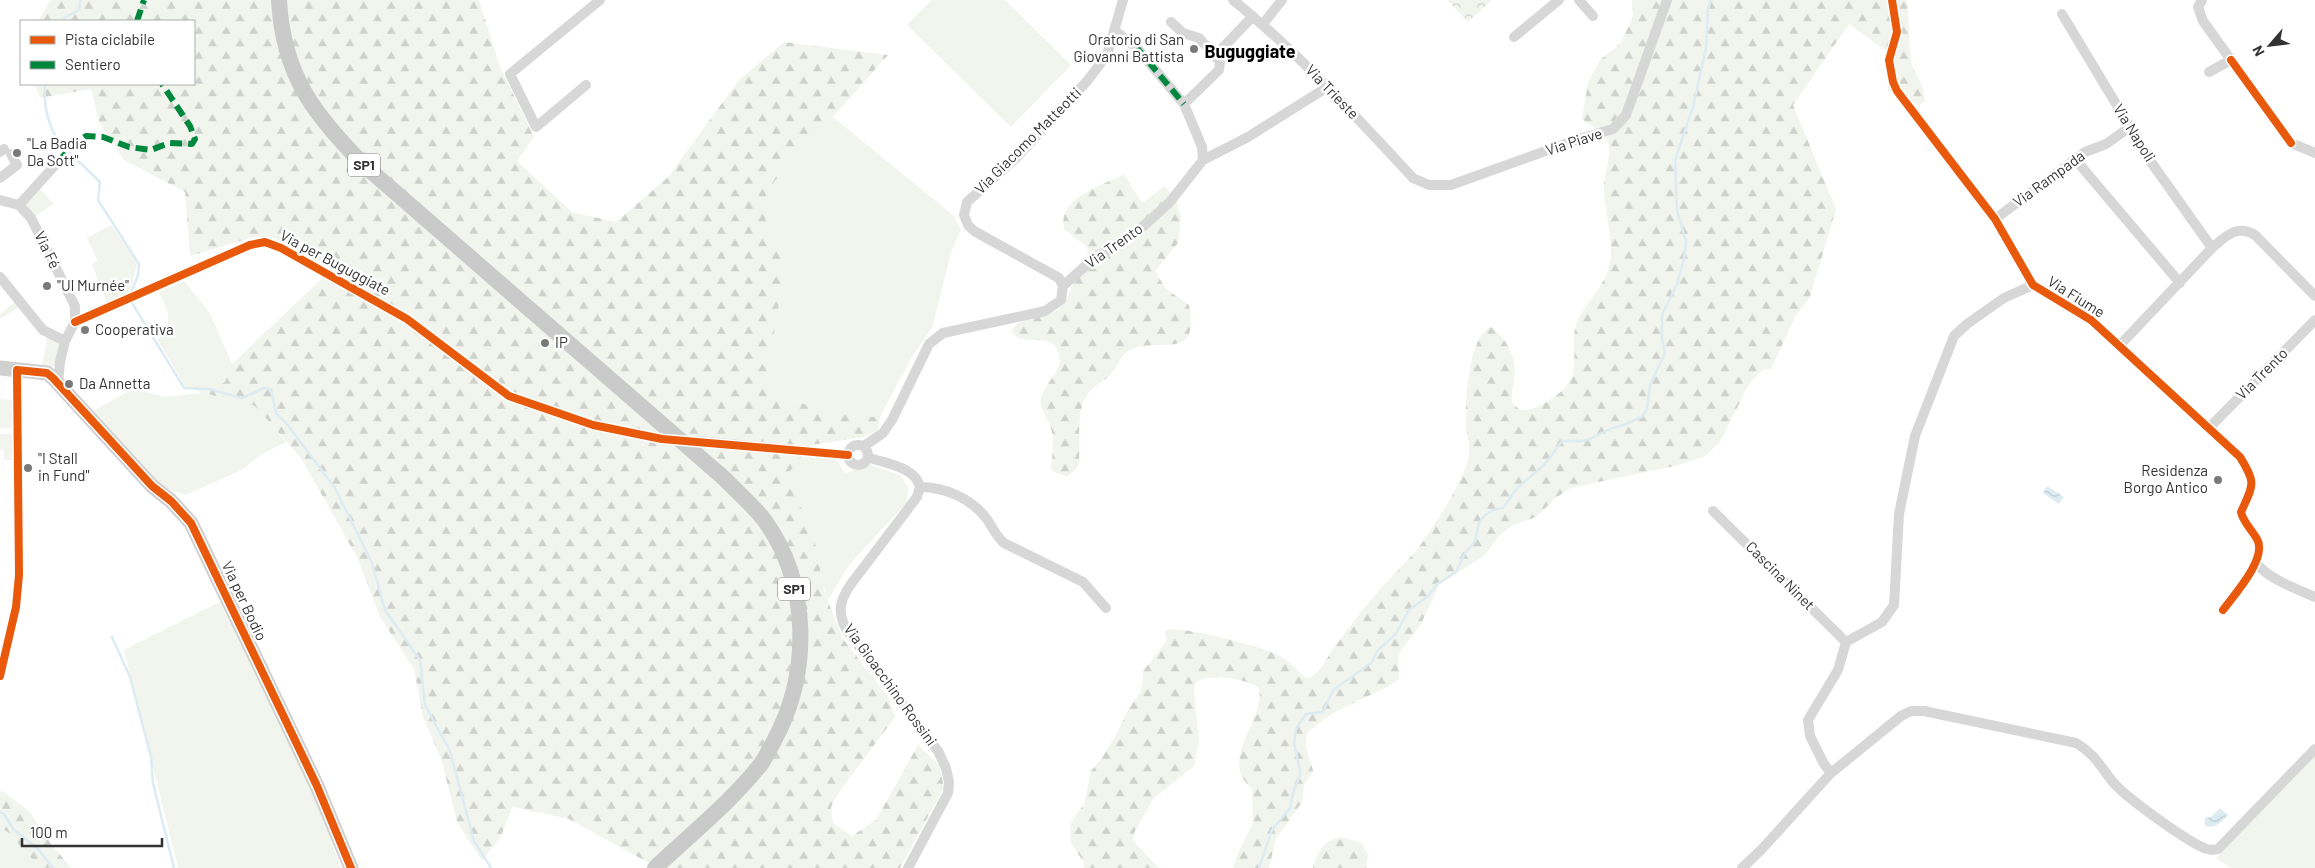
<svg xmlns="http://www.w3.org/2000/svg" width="2315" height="868" font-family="Barlow,sans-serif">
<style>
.green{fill:#f1f5ed}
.forest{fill:url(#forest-firs)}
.park{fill:url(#park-crowns)}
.water{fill:url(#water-waves)}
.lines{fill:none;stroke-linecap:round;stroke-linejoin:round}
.stream{stroke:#ddebf3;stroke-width:2.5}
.street{stroke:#d7d7d7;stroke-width:10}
.secondary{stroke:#d0d0d0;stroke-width:15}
.primary{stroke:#cacaca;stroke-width:16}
.quiet{stroke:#00873e;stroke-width:6;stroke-dasharray:12 6;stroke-linecap:butt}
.cycleway-casing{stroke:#fff;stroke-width:11}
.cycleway{stroke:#e8590c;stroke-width:8}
.poi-dot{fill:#7a7a7a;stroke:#fff;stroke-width:2}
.labels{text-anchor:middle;stroke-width:5;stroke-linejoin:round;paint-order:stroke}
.shield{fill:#fff;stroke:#707070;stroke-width:1}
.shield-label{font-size:14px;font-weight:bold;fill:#333}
.poi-label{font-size:15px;fill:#333;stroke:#fff;text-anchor:start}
.street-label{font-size:15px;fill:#333;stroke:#fff}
.quarter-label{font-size:18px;font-weight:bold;fill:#000;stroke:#fff}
</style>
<defs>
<pattern id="forest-firs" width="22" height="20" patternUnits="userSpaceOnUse" patternTransform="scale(1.25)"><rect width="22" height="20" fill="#f1f5ed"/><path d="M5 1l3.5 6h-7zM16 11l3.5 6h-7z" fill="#cfd2cc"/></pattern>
<pattern id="park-crowns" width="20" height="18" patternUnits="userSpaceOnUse" patternTransform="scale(1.25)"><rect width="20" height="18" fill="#f1f5ed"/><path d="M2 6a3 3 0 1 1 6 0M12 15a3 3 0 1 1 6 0" fill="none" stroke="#cfd2cc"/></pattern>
<pattern id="water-waves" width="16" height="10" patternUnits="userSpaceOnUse" patternTransform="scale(1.25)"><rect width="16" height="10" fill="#ddebf3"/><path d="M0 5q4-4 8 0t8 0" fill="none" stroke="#becad1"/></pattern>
</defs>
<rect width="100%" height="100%" fill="#fff"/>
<path class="green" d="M932,0h73l66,65 -60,62 -104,-102z
M833,117l121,99 7,14 -10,22 -19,76 -21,30 -31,59h-25l-82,-21 -8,-13 17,-96v-32l-14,-23 -4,-22 3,-18 35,-49 20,-14z
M37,186l17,18 -20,13 -9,-13z
M111,225l19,26 7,13 -8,31 -22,8 -15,-39 6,-3 -11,-23z
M184,281l26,32 22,51 -7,18 -21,11 51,13 31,36 -26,13 -18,15 -57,25 -29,-11 -66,-71 44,-25 30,9 38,-4 -17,-7 -28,-47 11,-7v-20l-9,-20z
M15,302l4,5 -19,12v-5z
M47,336l12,7 -2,21 -8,5 -9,-1 4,-11z
M0,399l14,1 -1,28h-13z
M0,434h14v26h-10v-11h-4z
M801,457l35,2 9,14 25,-8 30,10 8,12 -1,15 -58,63 -21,35 -42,-124z
M220,602l92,187 29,79h-163l-54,-218z
M2315,756v112h-84l-15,-10z
M0,827l9,6 31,35h-40z"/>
<path class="forest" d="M51,0h428l21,67 34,70 -17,24 55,51 44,10 52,-45 71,-97 45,-38 104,13 -66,74 -20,14 -35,49 -3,18 4,22 14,23v32l-17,96 8,13 82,21h25l-2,13 -15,7 -52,8 -25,31 27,56 11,59 19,48 45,58 7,20 -58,78 -6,12 2,16 19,13 24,-16 42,-75 21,20 5,22 -44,81h-242l-89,-49 -57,-12 -11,29 -19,25 -25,-39 -16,-64 -18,-41 -9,-48 -34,-52 -22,-58 -57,-101 -46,-52 -51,-13 21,-11 7,-18 101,-96 -59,-30 -20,-1 -64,19 -5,-64 -61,-32 -25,-38 -8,-33 -50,9 -7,-14h160v-63h-156z
M1632,0h275l4,64 11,21 3,16 -6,4 -31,-15 -2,-39 -37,-27 -56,81 43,104 -26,88 -14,18 -25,54h-6l-6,4 -10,11 -29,58 -16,15 -29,9 -105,22 -14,10 -20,19 -25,9 -13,11 -13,18 -46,30 -18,39 -21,28 -2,10 1,17 -12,8 -54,26 -24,18c-8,12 2,27 4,40l-9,14 -2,17 -26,37 -7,29h-36l5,-15 15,-30 -1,-34c-35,-30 14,-68 7,-101 -15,-10 -47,-15 -63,-6l-2,7 5,53 -5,24 -41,33 -18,32 -2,7 2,5 24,25h-75v-5l-13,-20 -1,-19 14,-20 7,-33 10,-12 15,-24 12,-25 12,-17 3,-13v-9l23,-29 -1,-12c20,-4 96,16 115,26 9,5 16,13 23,20l4,2c14,-3 18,-19 27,-30 15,-21 32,-43 49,-62 15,-17 33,-32 45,-52 12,-18 40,-60 41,-81 1,-9 -2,-17 -3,-26 -1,-21 2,-92 25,-100 16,12 27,32 23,52 -1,8 -3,15 -2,24l8,7c17,2 49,-19 53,-36 4,-17 -2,-33 3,-49 7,-20 24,-33 31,-52 10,-28 -2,-55 -3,-83 -1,-15 7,-30 5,-45 -2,-11 -19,-20 -27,-26l6,-36 12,-23 21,-17 12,-27z
M1124,174l18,29 23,-17 12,16 4,16 -3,25 -23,28 11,18 23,16c11,57 -27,32 -57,44 -12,5 -14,18 -22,26 -10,10 -19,10 -26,26 -7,14 -4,44 -5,61l-3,7 -9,8 -16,-7c1,-13 3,-26 1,-38 -2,-11 -13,-22 -11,-33 3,-18 28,-31 15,-52 -10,-14 -36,1 -44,-16 5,-17 34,-11 47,-22 13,-12 11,-22 18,-34 5,-8 13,-18 10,-28l-23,-18c-7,-32 37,-42 60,-55z
M2,791l27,20 23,34 19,23h-31l-31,-35 -9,-6v-35z
M1342,837l20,6 6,12 -2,13h-53c4,-16 12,-29 29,-31z"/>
<path class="park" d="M1447,0h45l-24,22z"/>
<path class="water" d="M2047,486l17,11 -5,7 -16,-11z
M2220,808l8,7c-7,7 -12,14 -23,11v-8l6,-1z"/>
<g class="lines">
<path class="stream" d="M61,21c9,-11 20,-4 19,-21
M45,84c-2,23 4,48 20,65
M70,153l30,29 -2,18 41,64 -1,11 -7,18
M132,303l52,85 25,1 33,9 22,-10 7,1 5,24 10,10 49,65 37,75 13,47 35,50 5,45 25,46 24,90 17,27
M112,637l18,40 21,80 2,26 21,85
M0,812l4,2 10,16 24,19 15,19
M1259,868l13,-38 18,-22 4,-19 6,-13v-6l-6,-26 2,-15 10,-15 17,-2 10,-22 38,-27 7,-13 17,-15 14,-25 19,-14 9,-12 19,-12 8,-17 11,-14 4,-18 6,-8 8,-5 10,-2 14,-20 27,-23 18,-24h21l7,-2 22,-11 12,-3 19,-9 4,-7 3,-24 15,-32 -3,-15v-23l15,-31 7,-25 2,-17 -9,-32 -2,-50 18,-53 13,-59 2,-39 3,-9"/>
<path class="street" d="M1233,0c66,53 122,116 180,178l16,7h22l125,-45 37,-11 13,-14 41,-115
M1579,0l14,16
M1892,0l5,32 -8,28 4,22 4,9 98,128 38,66 58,35 149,137c17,27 13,28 1,55 2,10 11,18 16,27 11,19 -23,56 -34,71
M2202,0l-4,7 5,14 28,39 -22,12
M2062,14l89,148 61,86
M1171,22l12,11 16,5 16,18
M1263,24l19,-24
M1514,37l45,-37
M586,85l-50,42 -26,-53 90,-74
M1184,104l35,-34 1,-8 -5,-6 38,-40
M2291,143l24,10
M0,152l4,-3
M2075,159l105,124
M1203,160l45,-23 78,-49
M0,178l17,-13 -6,-11
M0,200l19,5
M19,205l12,13 44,88v16l-10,19 -5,21 -2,21
M19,205l39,-43
M1995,219l90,-67 21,-8 24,-17
M0,277l43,53 22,11
M1063,286l30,-27 45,-28 31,-28 34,-43 -1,-13 -18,-43 -47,-56 -23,-18
M75,322l175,-77 15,-3 16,6 126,71 102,77 84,29 69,14
M2120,345l92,-97c14,-12 25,-24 43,-13l60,61
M2209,428l106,-108
M696,441l152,14
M848 455a10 10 0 1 1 20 0a10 10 0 1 1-20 0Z
M864,446l19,-13 9,-13 37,-76 14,-11 102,-22 16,-11 2,-14 -4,-8 -85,-47 -6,-6 -4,-10 3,-13 49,-44 72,-78 19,-25 16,-55
M868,457c17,7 47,9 52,30l-3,10 -66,87c-11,16 -14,27 -5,45l92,122 8,17 3,14 -1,11 -40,75
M920,487c24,0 51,11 66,31 6,8 9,17 18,25l79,39 23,26
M1713,511l133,131
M2256,563c14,17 39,25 59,34
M0,676l16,-69 3,-32 -2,-205
M1831,773l-7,-9 -14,-28 -2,-16 30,-50 8,-28 36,-20 12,-17 5,-91 16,-78 39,-100 13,-12 37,-26 29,-13
M1742,868l19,-18 70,-77 70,-57 10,-5h13l152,32c19,11 24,23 37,39 11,14 77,62 94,67 4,1 7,1 11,0l97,-100"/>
<path class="secondary" d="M0,368l47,5 6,5 99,108 19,15 20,22 126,263 34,82"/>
<path class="primary" d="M279,0c4,75 35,115 86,166l360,313c13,14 29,27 40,42 45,63 46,152 9,220 -4,7 -8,16 -13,23 -30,38 -70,70 -106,104"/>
<path class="quiet" d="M137,21l7,-21
M1137,48l47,56
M58,162l14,-16 14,-10 17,1 26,10 22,3 18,-7 23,1 3,-5 -5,-13 -28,-42"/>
<g class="cycleway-casing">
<path id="cycleway" d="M1892,0l5,32 -8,28 4,22 4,9 98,128 38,66 58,35 149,137c17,27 13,28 1,55 2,10 11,18 16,27 11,19 -23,56 -34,71
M2231,60l60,83
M75,322l175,-77 15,-3 16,6 126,71 102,77 84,29 69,14 186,16
M0,676l16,-69 3,-32 -2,-205 30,3 6,5 99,108 19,15 20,22 126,263 34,82"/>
</g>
<use href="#cycleway" class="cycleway"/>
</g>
<g class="poi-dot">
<circle cx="1194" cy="49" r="5"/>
<circle cx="17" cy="153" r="5"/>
<circle cx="47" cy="286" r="5"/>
<circle cx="85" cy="330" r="5"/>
<circle cx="545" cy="343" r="5"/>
<circle cx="69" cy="384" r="5"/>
<circle cx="28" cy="468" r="5"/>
<circle cx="2218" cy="480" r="5"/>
</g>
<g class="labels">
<g class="shield">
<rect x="348" y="153.5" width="32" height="23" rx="4"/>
<rect x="778" y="577.5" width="32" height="23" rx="4"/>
</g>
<g class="shield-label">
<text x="364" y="170">SP1</text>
<text x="794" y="594">SP1</text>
</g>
<g class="poi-label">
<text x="1184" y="45" text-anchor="end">Oratorio di San<tspan x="1184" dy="17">Giovanni Battista</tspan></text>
<text x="27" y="149">"La Badia<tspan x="27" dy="17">Da Sott"</tspan></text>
<text x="57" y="291">"Ul Murnée"</text>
<text x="95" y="335">Cooperativa</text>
<text x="555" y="348">IP</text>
<text x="79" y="389">Da Annetta</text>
<text x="38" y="464">"I Stall<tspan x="38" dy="17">in Fund"</tspan></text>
<text x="2208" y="476" text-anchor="end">Residenza<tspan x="2208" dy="17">Borgo Antico</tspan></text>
</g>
<g class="street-label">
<text transform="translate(1332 92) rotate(46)" y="5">Via Trieste</text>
<text transform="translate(2134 133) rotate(58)" y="5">Via Napoli</text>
<text transform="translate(1028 141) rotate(-45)" y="5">Via Giacomo Matteotti</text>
<text transform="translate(1574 142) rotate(-18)" y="5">Via Piave</text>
<text transform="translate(2049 179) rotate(-36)" y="5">Via Rampada</text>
<text transform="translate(1114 246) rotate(-35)" y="5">Via Trento</text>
<text transform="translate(47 250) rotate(64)" y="5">Via Fé</text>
<text transform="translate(335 263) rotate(28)" y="5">Via per Buguggiate</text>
<text transform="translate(2076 297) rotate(32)" y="5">Via Fiume</text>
<text transform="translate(2262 374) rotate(-45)" y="5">Via Trento</text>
<text transform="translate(1780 576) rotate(45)" y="5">Cascina Ninet</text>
<text transform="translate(244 601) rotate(65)" y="5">Via per Bodio</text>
<text transform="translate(890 685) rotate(54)" y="5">Via Gioacchino Rossini</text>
</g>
<g class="quarter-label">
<text x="1250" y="58">Buguggiate</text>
</g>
</g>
<rect x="20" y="20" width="175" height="65" fill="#ffffff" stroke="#adadad"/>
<rect x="30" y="36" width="25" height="8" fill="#e8590c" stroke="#adadad"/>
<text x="65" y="45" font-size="15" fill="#333333">Pista ciclabile</text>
<rect x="30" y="61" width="25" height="8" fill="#00873e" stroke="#adadad"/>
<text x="65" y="70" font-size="15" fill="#333333">Sentiero</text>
<g transform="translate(2270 45) rotate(242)" stroke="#ffffff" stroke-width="4" paint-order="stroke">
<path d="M0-4L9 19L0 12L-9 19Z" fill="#333333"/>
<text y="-8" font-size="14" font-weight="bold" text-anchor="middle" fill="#333333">N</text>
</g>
<path d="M22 838v8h140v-8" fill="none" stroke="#333333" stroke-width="2.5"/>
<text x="30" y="838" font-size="15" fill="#333333" stroke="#ffffff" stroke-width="4" paint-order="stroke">100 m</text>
</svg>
